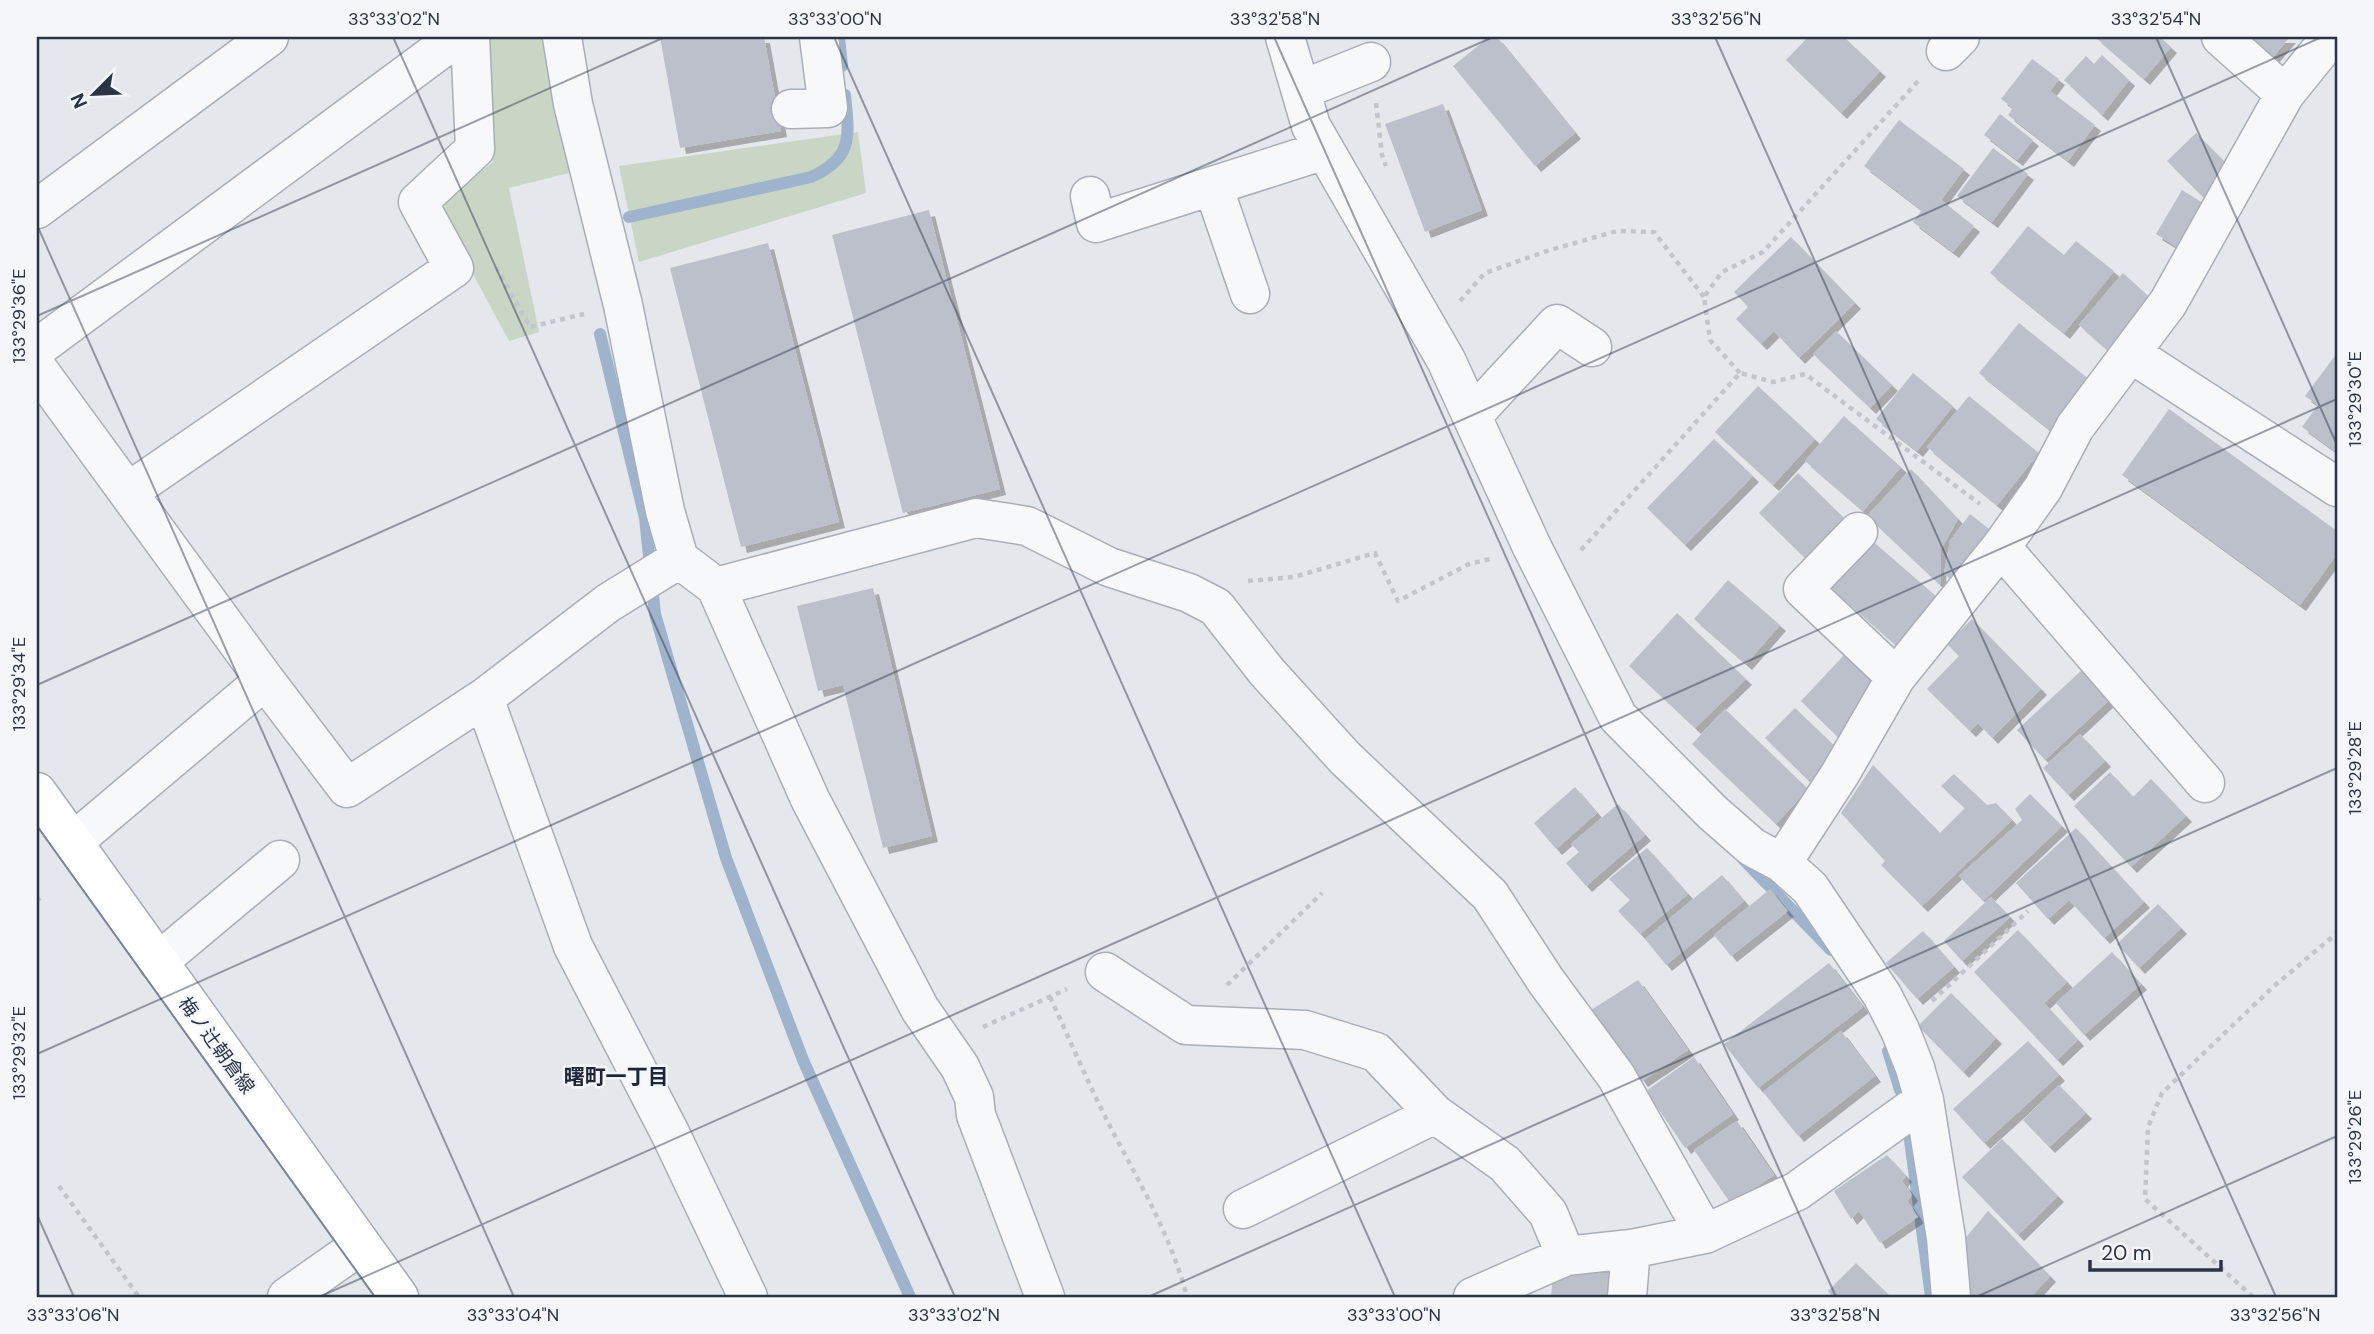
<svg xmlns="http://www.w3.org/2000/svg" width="2374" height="1334" font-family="'DM Sans','Noto Sans JP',sans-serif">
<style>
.green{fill:#c9d6c5}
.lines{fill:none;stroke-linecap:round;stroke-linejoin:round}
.stream{stroke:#9fb4cc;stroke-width:12}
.building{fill:#bbc0ca;filter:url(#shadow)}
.minor-casing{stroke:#a9aeb7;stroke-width:41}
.major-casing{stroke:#a3abb8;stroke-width:41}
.path{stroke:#c2c5cb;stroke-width:4.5;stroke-dasharray:5 5;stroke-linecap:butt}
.minor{stroke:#f7f8fa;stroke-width:38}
.major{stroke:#fff;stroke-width:38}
.tram{stroke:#7d8696;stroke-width:2}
.ticks{fill:none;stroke:#2b3445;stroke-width:2;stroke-opacity:0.45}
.labels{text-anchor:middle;stroke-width:5;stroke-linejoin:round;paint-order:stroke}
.street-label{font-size:19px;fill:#2b3445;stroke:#f4f6f9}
.neighbourhood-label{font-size:21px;font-weight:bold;fill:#1d2536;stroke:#f4f6f9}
.neatline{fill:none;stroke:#2b3445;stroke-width:2.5}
.ticks-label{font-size:18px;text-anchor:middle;fill:#2b3445}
</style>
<defs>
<filter id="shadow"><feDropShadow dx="6" dy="6" stdDeviation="0" flood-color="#0004"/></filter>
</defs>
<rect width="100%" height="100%" fill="#e4e7ec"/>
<path class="green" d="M485,37h61l23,136 -60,15 30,144 -30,9 -72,-134 56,-45z
M858,132l8,61 -227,69 -20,-96z"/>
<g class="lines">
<path class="stream" d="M839,37l3,29
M629,217l182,-40c43,-19 38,-42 34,-82
M600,334l45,184 10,96 71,244 77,202 107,237
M1744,860l87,90
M1888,1051l12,39
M1909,1133l22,164"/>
</g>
<path class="building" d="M660,37h104l17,94 -101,17z
M1489,37h8l78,96 -40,33 -82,-100z
M1808,37h36l36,34 -39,42 -55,-53z
M2095,37h65l11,10 -27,32z
M2250,37h40l-17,20z
M2102,55l27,25 -27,35 -38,-35 22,-24 8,8z
M2032,59l27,20 -9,12 45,34 -27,36 -60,-46 5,-7 -12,-9z
M1443,104l39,106 -57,22 -40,-108z
M2000,114l33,26 -16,20 -33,-25z
M1899,120l65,49 -23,31 33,26 -21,26 -40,-30 9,-12 -58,-44z
M2196,133l36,36 -29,28 -36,-36z
M1993,148l35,26 -36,48 -35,-26z
M2182,190l26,16 -26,44 -26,-16z
M929,210l71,279 -97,24 -71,-278z
M2028,226l36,29 12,-14 38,30 -50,62 -74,-60z
M1791,237l64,66 -56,55 -25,-27 -13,13 -25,-25 12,-12 -14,-15z
M768,243l71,279 -98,25 -71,-279z
M2123,273l33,30 -44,51 -33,-29z
M2019,323l71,57 -40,50 -71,-57z
M1836,331l56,54 -22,23 -57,-54z
M2337,353v95l-2,3 -33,-24 16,-22 -13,-9z
M1913,373l40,33 -36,45 -41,-32z
M1758,386l57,53 -42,46 -58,-53z
M1969,396l70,57 -42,52 -70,-58z
M2169,409l168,122v23l-37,51 -178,-130z
M1844,416l57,51 -38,44 -58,-50z
M1714,439l39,37 -68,69 -38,-37z
M1911,469l47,50 -17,30 -1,36 -73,-69z
M1798,473l48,47 -39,40 -48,-47z
M1970,514l23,18 -34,54 -15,-12 6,-33z
M1869,538l68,59 -41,48 -67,-59z
M1728,580l52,45 -34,39 -52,-45z
M873,588l59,248 -49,12 -40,-163 -25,6 -21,-85z
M1677,613l69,66 -51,49 -66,-62z
M1972,619l69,70 -49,49 -14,-15 -8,8 -43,-42 32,-33 -12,-12z
M1844,655l40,36 -45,47 -38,-37z
M2082,670l27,30 -64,60 -28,-30z
M1795,708l45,43 -30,31 -45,-44z
M1725,709l83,80 -32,35 -84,-80z
M2080,734l25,27 -37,34 -25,-27z
M1873,765l67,68 25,-25 -24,-22 13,-12 33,31 9,-2 16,17 -90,86 -41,-41 4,-4 -44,-48z
M2110,772l23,25 18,-18 35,37 -55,51 -57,-61z
M1575,787l22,26 -41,36 -22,-26z
M2030,794l32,32 -79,75 -24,-25 63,-56 -7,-11z
M1618,804l27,31 -59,51 -20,-23 13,-11 -8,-8z
M2076,828l68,74 -40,36 -35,-38 -21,19 -32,-36z
M1647,848l41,46 -48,40 -22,-23 12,-11 -21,-21z
M1722,875l22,26 -78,64 -21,-26z
M1770,889l18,22 -57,45 -17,-21z
M1991,897l19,20 -48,44 -18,-20z
M2158,904l23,24 -42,40 -22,-24z
M2018,930l49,52 -23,21 34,37 -21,20 -83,-88z
M1923,931l31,36 -37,32 -31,-36z
M2112,952l29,32 -57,51 -28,-32z
M1829,963l34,44 -105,81 -34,-44z
M1638,980l50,70 -46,31 -51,-71z
M1951,993l45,45 -33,34 -45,-46z
M1841,1031l34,45 -77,60 -35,-44z
M2028,1041l31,34 -75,68 -31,-34z
M1694,1057l39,57 -48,34 -39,-57z
M2059,1085l27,28 -37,34 -26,-27z
M1737,1121l37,54 -43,29 -37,-54z
M2002,1139l56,57 -40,39 -56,-58z
M1887,1155l19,21 -4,5 10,14 -5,6 11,16 -38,26 -21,-32 -8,8 -17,-28z
M1988,1211l62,65 -19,21h-64l-4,-56z
M1618,1262l-3,35h-64l2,-22z
M1856,1263l35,34h-58l-5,-6z"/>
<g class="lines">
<g class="minor-casing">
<path id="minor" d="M562,37l11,67 50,201 42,206 14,48 37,28 260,-69 51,8 82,41 80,26 27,14 51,65 78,86 145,137 56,86 70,95 89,158
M1285,37l26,89 135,234 86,187 86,170 94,95 40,35 30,16 28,25 72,107 18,35 15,38 9,32 22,138 5,59
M2221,37l64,57
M1946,51l14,-14
M1301,90l70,-28
M791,109l37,-1 -9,-71
M1213,186l37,108
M1090,196l6,27 229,-73
M37,209l232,-172
M37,348l420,-311
M2132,354l205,133
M37,368l228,312
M1472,416l85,-92 35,23
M128,492l326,-224 -36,-66 57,-53 -5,-112
M1858,532l-55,57 93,88
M2001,547l204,236
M679,559l-71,44 -124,95 89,248 97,187 78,164
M716,587l94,212 110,210 40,58 14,30 2,18 69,182
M73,842l192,-162 82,108 137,-90
M1782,863l58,-89 56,-97 105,-130 42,-59 32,-61 93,-124 117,-209 46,-57
M158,962l122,-102
M1105,972l81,53 119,5 71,22 59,62 70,50 43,49 18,43
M1243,1209l192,-95
M287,1297l74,-52
M1473,1297l93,-41 65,-7 74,-15 92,-43 127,-91
M1627,1297l4,-48"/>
</g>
<g class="major-casing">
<path id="major" d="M37,792l362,505"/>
</g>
<path class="path" d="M1376,103l6,52 4,11
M496,267l34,60 54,-13
M1460,301l25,-28 65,-23 67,-19 37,1 50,65
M1740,373l-30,-33 -6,-43 18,-25 41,-20 157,-173
M1581,550l159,-177 33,9 32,-8 175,130
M1248,581l46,-4 81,-24 23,48 71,-37 21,-5
M37,898l3,3
M1227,985l95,-92
M1050,997c21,45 40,91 63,135 28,53 59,107 74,165
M1932,1001l96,-90
M983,1027l84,-38
M59,1186l80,111
M2253,1297l-108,-98 3,-72 14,-34 111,-106 64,-54"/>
<use href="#minor" class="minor"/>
<use href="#major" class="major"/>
<path class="tram" d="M37,826l338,471"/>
</g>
<path class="ticks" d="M393,37l562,1260M834,37l561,1260M1274,37l562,1260M1715,37l561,1260M2156,37l181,408M37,225l477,1072M37,316l628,-279M37,685l1456,-648M37,1054l2285,-1017M37,1215l37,82M319,1297l2018,-898M1148,1297l1189,-529M1976,1297l361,-161"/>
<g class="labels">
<g class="street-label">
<text transform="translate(217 1045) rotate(54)" y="7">梅ノ辻朝倉線</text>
</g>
<g class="neighbourhood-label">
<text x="616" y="1084">曙町一丁目</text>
</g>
</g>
<rect width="2374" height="1334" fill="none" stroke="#f4f6f9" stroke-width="77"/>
<g transform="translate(94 94) rotate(246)" stroke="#f4f6f9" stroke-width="5" paint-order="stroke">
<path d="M0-5L12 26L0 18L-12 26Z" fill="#2b3445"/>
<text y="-10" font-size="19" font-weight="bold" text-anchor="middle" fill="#2b3445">N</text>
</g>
<path d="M2090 1260v10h131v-10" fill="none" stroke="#2b3445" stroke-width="3.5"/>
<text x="2101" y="1260" font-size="21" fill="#2b3445" stroke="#f4f6f9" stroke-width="5" paint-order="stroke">20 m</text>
<rect x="38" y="38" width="2298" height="1258" class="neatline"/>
<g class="ticks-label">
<text x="394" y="25">33°33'02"N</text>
<text x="835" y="25">33°33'00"N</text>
<text x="1275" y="25">33°32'58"N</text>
<text x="1716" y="25">33°32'56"N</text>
<text x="2156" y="25">33°32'54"N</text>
<text transform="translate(19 316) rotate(-90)" y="6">133°29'36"E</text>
<text transform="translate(2355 399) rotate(-90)" y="6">133°29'30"E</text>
<text transform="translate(19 684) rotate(-90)" y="6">133°29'34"E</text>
<text transform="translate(2355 768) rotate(-90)" y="6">133°29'28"E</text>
<text transform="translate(19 1053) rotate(-90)" y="6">133°29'32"E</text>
<text transform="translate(2355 1137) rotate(-90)" y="6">133°29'26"E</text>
<text x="73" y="1321">33°33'06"N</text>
<text x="513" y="1321">33°33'04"N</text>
<text x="954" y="1321">33°33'02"N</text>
<text x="1394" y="1321">33°33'00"N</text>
<text x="1835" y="1321">33°32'58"N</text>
<text x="2275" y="1321">33°32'56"N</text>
</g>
</svg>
